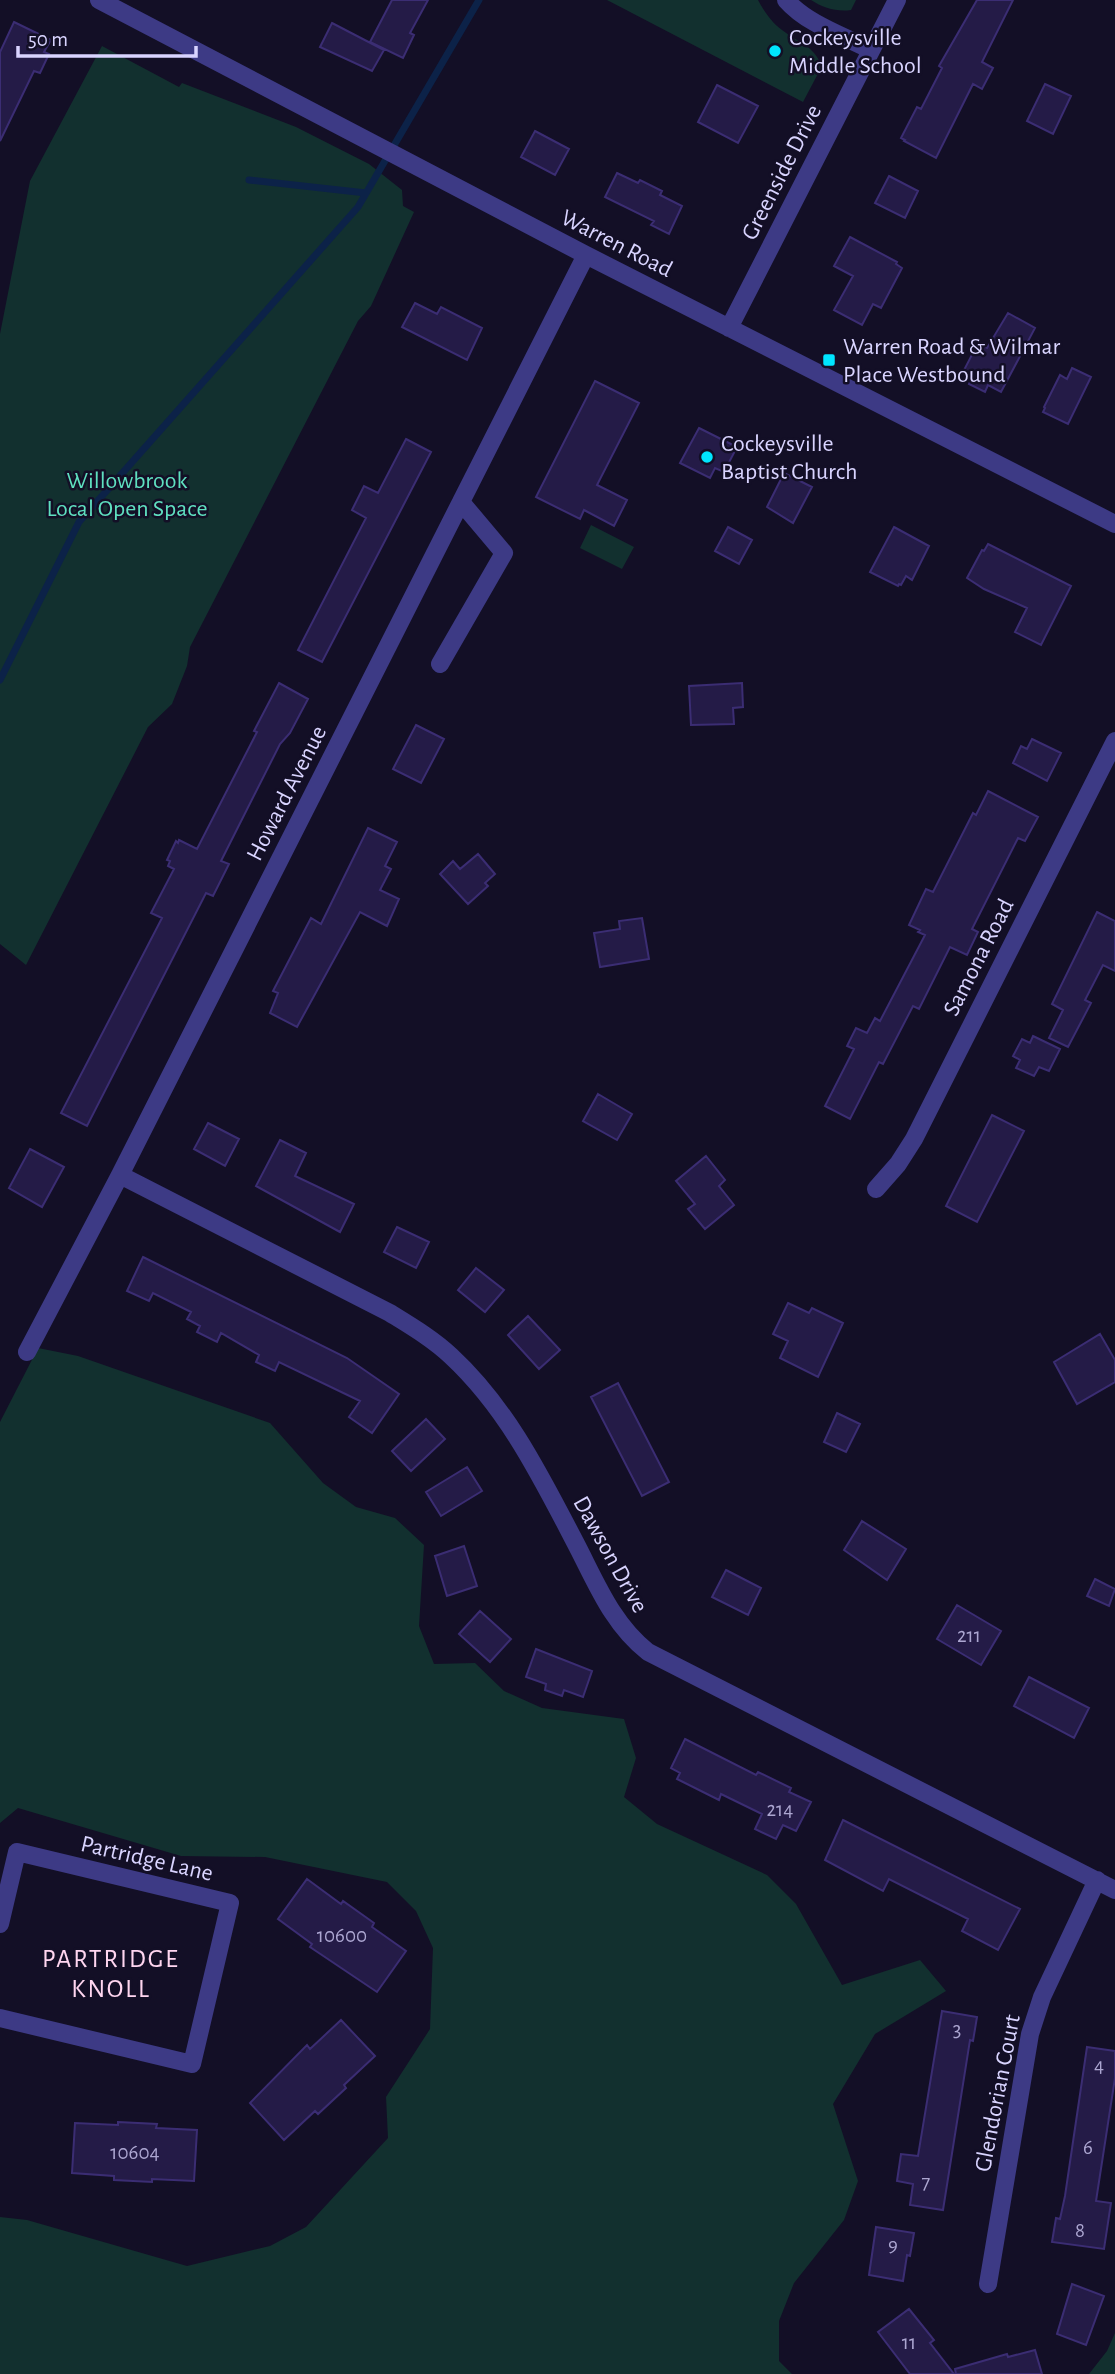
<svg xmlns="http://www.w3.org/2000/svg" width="1115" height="2374" font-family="'Alegreya Sans',sans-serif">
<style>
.green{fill:#12302f}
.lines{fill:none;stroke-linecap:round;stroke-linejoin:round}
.stream{stroke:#0c2248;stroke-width:7}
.building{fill:#241b47;stroke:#3b2d73;stroke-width:2}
.minor{stroke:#3d3a85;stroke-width:18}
.poi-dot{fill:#00e5ff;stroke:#130f26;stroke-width:2.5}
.labels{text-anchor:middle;stroke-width:5;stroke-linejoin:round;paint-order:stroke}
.number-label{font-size:21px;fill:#aca6d1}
.poi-label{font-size:24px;fill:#d9d4ff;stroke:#130f26;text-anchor:start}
.street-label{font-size:24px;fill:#d9d4ff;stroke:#130f26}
.park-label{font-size:24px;fill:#5fe0c0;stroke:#130f26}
.neighbourhood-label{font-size:26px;letter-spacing:2px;fill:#ffd6f0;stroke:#130f26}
</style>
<rect width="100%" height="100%" fill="#130f26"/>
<path class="green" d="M607,0h151c6,11 13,22 24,30 17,13 31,15 40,36l-19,36z
M811,0h45l-5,10c-14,2 -28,-2 -40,-10z
M102,46l77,41 3,-4 114,44 73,37 33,26 1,16 11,6 -43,94 -13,15 -168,326 -3,19 -15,38 -24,23 -122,238 -26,-21v-610l30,-153z
M591,525l43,22 -12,22 -42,-21z
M38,1348l40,8 192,67 53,60 33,24 39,11 29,27 -5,81 15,38 41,-1 29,28 38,17 82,11 12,39 -12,39 33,27 110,51 29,29 46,81 78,-25 26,31 -71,43 -42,70 25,77 -14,39 -50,63 -15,38v40l13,13h-792v-157l27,3 160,46 83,-20 36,-19 82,-89 -2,-41 44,-68 3,-81 -17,-37 -29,-29 -122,-25 -84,-1 -163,-48 -18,15v-401z
M1115,2333v41h-26l18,-23z"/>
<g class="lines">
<path class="stream" d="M249,180l117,13
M0,680l79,-158 279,-315 121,-207"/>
</g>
<path class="building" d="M392,0h36l-18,33 4,2 -11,23 -33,-16z
M977,0h36l-31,62 11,6 -11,21 -9,-5 -37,74 -32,-17 1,-1 -4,-2 16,-31 4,2 21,-41 -3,-2z
M14,22l37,18 -7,12 5,2 -9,19 -6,-2 -34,70v-89z
M332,23l52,27 -12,21 -52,-24z
M1045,84l26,12 -18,38 -26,-13z
M717,85l41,21 -20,37 -40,-21z
M535,131l34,18 -14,26 -34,-18z
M617,173l21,10 2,-3 22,11 -2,4 22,11 -13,28 -18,-9 3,-4 -49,-24z
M889,176l29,15 -13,27 -30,-15z
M850,237l47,25 -1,2 6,4 -21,40 -8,-4 -11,21 -28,-15 19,-34 -19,-10z
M415,303l22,11 4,-7 41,21 -15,32 -65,-33z
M1008,313l27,15 -34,64 -13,-7 -3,7 -16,-8 3,-7 -9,-5 15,-29 9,5z
M1072,368l19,9 -23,47 -25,-12 2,-4 -1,-1 16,-32 7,4z
M595,381l44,22 -42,82 30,15 -13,26 -30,-16 -4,9 -44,-22z
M699,428l38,19 -13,25 -9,-4 -5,10 -30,-15z
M406,439l25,13 -109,210 -24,-12 68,-132 -14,-8 12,-24 14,7z
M784,473l28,14 -19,36 -26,-16z
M728,527l24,13 -13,24 -24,-13z
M894,527l35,19 -17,34 -6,-4 -5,9 -2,-1 -1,2 -28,-14z
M988,544l83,42 -30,59 -26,-13 12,-24 -43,-19 -17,-11 15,-28 2,1z
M279,683l29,16 -18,34 -10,11 -59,117 8,3 -16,32 -7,-3 -119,233 -26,-13 101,-195 -11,-5 23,-44 -6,-3 2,-5 -3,-1 9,-19 2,2 1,-3 18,9 60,-117 -3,-1z
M742,683l1,24 -10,1 1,16 -43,1 -2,-39z
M416,725l28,14 -23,44 -28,-14z
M1032,739l29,14 -14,28 -34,-18 8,-17 6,3z
M988,791l50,26 -13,24 -7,-3 -46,91 6,3 -11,23 -17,-8 -31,62 -6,-3 -30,58 -4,-2 -29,57 -25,-13 29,-57 -7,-3 9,-18 11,5 8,-15 5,3 45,-86 -7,-3 2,-2 -11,-5 17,-36 7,3 40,-79 3,2z
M368,828l29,14 -12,24 6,3 -11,21 19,9 -12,27 -27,-14 -63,115 -27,-14 8,-20 -5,-2 38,-73 10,6z
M478,854l17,20 -10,9 3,3 -20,18 -28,-30 13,-13 7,8z
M1097,912l18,9v50l-12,-6 -18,35 6,3 -23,44 -19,-9 14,-28 -11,-6z
M642,918l7,41 -49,8 -6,-34 26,-4 -1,-8z
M1033,1036l27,13 -11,22 -10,-4 -5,9 -18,-8 4,-8 -7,-4 9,-17 8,4z
M598,1094l34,20 -15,26 -34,-19z
M992,1115l32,16 -47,91 -31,-16z
M208,1123l31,16 -14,27 -31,-17z
M280,1140l26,13 -11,23 59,28 -14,28 -84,-46z
M30,1149l34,18 -22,40 -33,-19z
M706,1156l19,24 -6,6 15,19 -29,24 -17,-20 7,-5 -19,-23z
M397,1227l32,15 -13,26 -32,-16z
M143,1257l204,101 52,36 -27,39 -23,-16 11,-16 -81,-39 -4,9 -19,-9 3,-7 -38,-22 -4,9 -20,-10 3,-6 -13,-7 4,-7 -38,-19 -4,8 -22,-10z
M476,1268l28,22 -19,22 -27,-22z
M788,1303l21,10 3,-5 31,15 -25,54 -38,-19 8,-17 -15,-7z
M528,1316l32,34 -21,19 -31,-34z
M1100,1334l15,26v22l-38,22 -23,-42z
M618,1383l51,99 -27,14 -51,-99z
M837,1413l23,11 -14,28 -22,-10z
M426,1419l19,20 -34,32 -19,-20z
M467,1467l15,24 -41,25 -15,-24z
M862,1521l44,28 -19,31 -43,-30z
M464,1546l13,40 -30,10 -12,-40z
M726,1570l35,18 -13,27 -36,-18z
M1095,1579l20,10 -6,17 -22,-10z
M957,1605l44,26 -20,34 -44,-26z
M480,1611l31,28 -21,23 -31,-28z
M536,1649l56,22 -9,26 -19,-7 -2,6 -17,-6 1,-6 -20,-7z
M1029,1677l60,31 -15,30 -60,-32z
M685,1739l71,36 2,-3 33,16 -2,4 22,10 -15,29 -13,-6 -7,14 -21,-10 7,-15 -41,-20 -2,6 -42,-21 3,-6 -9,-5z
M843,1820l177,89 -22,41 -36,-19 6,-12 -79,-40 -6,12 -58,-31z
M307,1879l34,25 2,-3 31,22 -2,4 34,24 -29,41 -67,-45 2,-3 -34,-25z
M942,2011l35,6 -4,24 -3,-1 -27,170 -33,-5 3,-21 -16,-3 4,-27 17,2z
M341,2020l34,36 -31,29 2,3 -28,26 -3,-3 -31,29 -34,-37 57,-58 3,4z
M1087,2047l28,4v27l-19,123 15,2 -7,46 -52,-7 4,-24 4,1 5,-23z
M118,2122l39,2 -1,4 41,2 -3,51 -42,-2v3l-38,-2v-4l-42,-3 3,-50 43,2z
M876,2227l38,6 -4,23 -3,-1 -4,26 -34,-6z
M1072,2284l32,12 -18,49 -29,-11z
M909,2309l25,31 -4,3 24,31h-44l-32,-42z
M1035,2350l7,24h-86l-1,-5 52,-15 1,3z"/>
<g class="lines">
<path class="minor" d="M99,0l487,255 529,269
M786,0c21,24 58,36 85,50
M729,328l168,-328
M440,664l64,-111 -43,-51
M120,1175l270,138c21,13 43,26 61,43 56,52 89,119 124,186 21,40 37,82 73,110l467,238
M876,1189l22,-25 16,-25 201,-398
M27,1352l93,-177 466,-920
M0,1924l17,-72 213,51 -38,161 -192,-46
M988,2284l42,-250 12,-37 55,-117"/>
</g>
<g class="poi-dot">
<circle cx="775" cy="51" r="7"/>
<rect x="822" y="353" width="14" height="14" rx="3.5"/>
<circle cx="707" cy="457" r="7"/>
</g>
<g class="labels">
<g class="number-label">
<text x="969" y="1642">211</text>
<text x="780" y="1816">214</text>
<text x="342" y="1942">10600</text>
<text x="957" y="2036">3</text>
<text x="1099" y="2072">4</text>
<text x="1088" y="2154">6</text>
<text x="135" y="2159">10604</text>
<text x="926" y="2189">7</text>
<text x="1080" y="2237">8</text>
<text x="893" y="2251">9</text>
<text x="909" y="2349">11</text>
</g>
<g class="poi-label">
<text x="789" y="45">Cockeysville<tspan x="789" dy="28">Middle School</tspan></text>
<text x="843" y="354">Warren Road &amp; Wilmar<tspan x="843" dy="28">Place Westbound</tspan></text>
<text x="721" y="451">Cockeysville<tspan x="721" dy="28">Baptist Church</tspan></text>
</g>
<g class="street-label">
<text transform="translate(781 172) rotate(-63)" y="8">Greenside Drive</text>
<text transform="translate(617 243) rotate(27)" y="8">Warren Road</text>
<text transform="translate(286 793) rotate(-63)" y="8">Howard Avenue</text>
<text transform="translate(978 957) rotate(-63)" y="8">Samona Road</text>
<text transform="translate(611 1554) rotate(61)" y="8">Dawson Drive</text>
<text transform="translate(147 1858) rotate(13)" y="8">Partridge Lane</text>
<text transform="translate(997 2093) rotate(-79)" y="8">Glendorian Court</text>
</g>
<g class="park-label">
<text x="127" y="488">Willowbrook<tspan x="127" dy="28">Local Open Space</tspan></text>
</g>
<g class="neighbourhood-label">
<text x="111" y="1967">PARTRIDGE<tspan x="111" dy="30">KNOLL</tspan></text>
</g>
</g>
<path d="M18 46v10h178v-10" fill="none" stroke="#d9d4ff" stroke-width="3.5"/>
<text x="28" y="46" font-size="21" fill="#d9d4ff" stroke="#130f26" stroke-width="5" paint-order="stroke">50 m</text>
</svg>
